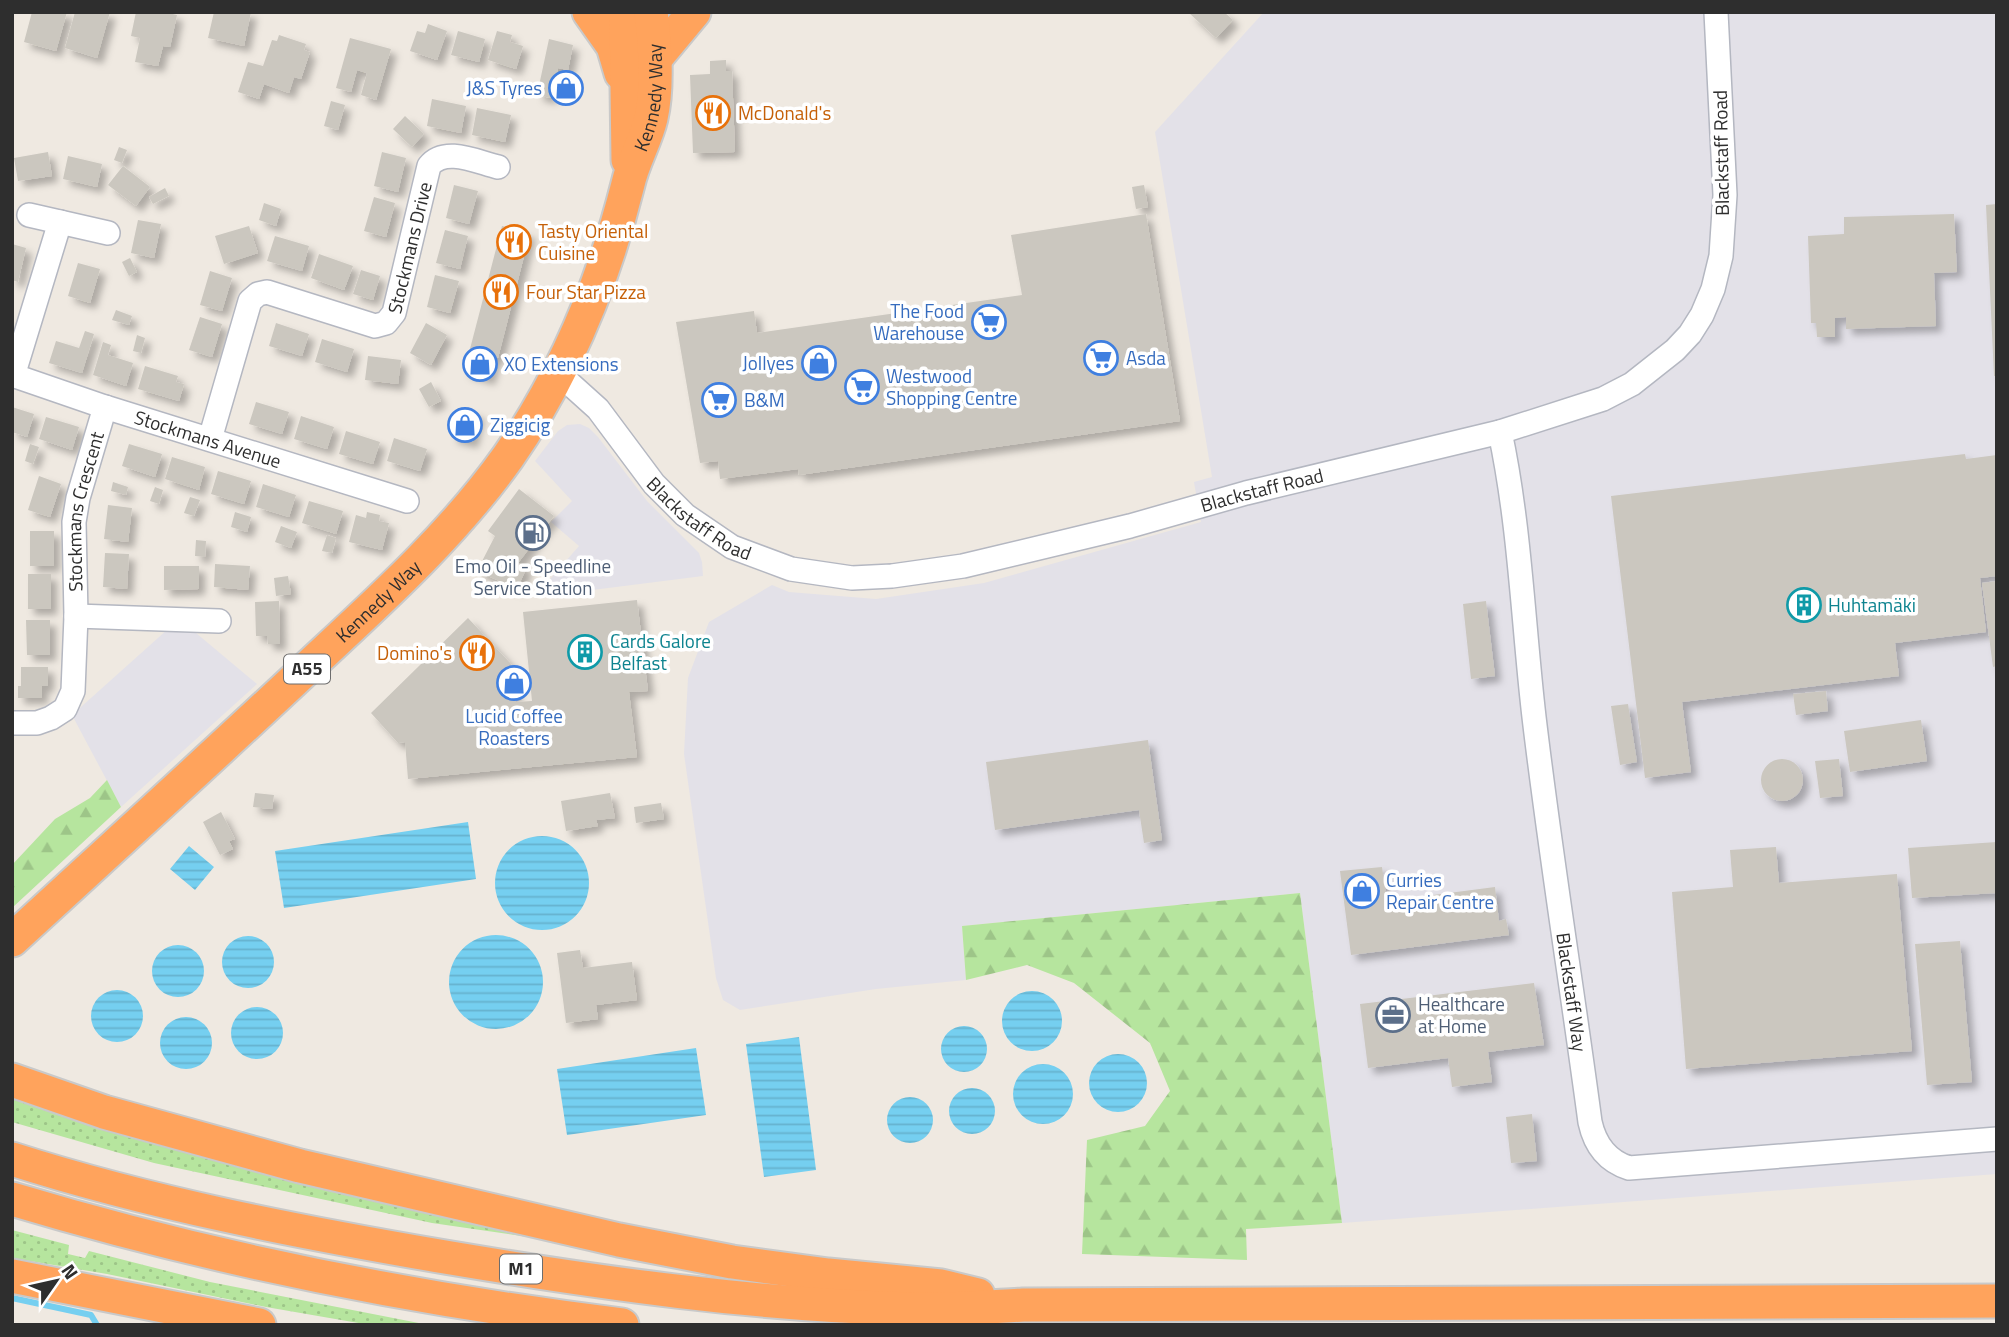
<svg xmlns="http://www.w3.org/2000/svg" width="2009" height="1337" font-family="'Titillium Web',sans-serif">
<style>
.industrial{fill:#e3e1e8}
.grass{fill:url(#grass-dots)}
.forest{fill:url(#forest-firs)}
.water{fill:url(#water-rules)}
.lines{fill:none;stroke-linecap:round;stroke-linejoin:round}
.stream{stroke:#75cff0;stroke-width:6}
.building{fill:#cbc7bf;filter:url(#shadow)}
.minor-casing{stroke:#b4b7c1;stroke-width:26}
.highway-casing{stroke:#c9c9c9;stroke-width:37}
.minor{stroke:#fff;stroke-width:23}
.highway{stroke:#ffa35c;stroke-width:33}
.labels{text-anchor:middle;stroke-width:7;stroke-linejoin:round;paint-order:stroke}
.shield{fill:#fff;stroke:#6d6d6d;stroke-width:2}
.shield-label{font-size:18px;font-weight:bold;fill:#2e2e2e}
.shop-label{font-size:19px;fill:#366cbe;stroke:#fff;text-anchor:start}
.street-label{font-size:19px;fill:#2e2e2e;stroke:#fff}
.food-label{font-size:19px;fill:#c56008;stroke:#fff;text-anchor:start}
.service-label{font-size:19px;fill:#4e5e75;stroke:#fff}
.culture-label{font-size:19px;fill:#0d838f;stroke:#fff;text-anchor:start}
</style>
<defs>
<pattern id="grass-dots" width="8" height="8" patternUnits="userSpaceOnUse" patternTransform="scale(1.75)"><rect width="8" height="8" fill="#b6e59e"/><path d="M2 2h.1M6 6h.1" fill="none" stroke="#9dc588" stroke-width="1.8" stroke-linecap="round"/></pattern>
<pattern id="forest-firs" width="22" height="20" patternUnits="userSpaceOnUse" patternTransform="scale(1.75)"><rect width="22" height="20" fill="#b6e59e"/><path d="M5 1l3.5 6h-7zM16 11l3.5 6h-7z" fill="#9dc588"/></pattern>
<pattern id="water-rules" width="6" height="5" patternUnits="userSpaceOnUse" patternTransform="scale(1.75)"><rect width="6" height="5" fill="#75cff0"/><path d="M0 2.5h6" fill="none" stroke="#66b2ce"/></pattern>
<filter id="shadow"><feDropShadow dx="6" dy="6" stdDeviation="3.5" flood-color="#0004"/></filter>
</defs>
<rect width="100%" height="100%" fill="#efe9e1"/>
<path class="industrial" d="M1264,12h733v1162l-655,49 -42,-330 -338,33 4,54 -90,9 -136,21 -17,-10 -7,-22 -32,-224 4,-76 21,-56 63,-37 17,7 87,7 108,-16 217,-61 -7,-40 18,-5 -57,-345z
M580,424l9,4 9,9 49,64 52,52 3,9 1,14 -158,20 -3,-3 2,-7 35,-40 -28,-24 21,-21 -37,-40 23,-30 9,-6z
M168,629l28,4 61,51 -136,123 -49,-92z"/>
<path class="grass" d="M12,1097l544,144 -124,-18 -278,-60 -142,-41z
M12,1230l57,15 -1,9 17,4 4,-7 121,31 219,43h-59l-104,-18 -159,-33 -95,-16z"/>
<path class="forest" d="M107,780l14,27 -109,101v-43l43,-46 35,-21z
M1300,893l42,330 -96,6 1,31 -165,-6 5,-114 58,-14 25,-35 -20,-48 -76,-60 -47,-18 -61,15 -4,-54z"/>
<path class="water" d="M468,822l8,57 -192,29 -9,-57z
M495 883a47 47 0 1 1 94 0a47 47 0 1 1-94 0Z
M189,846l25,21 -19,23 -25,-21z
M449 982a47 47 0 1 1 94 0a47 47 0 1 1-94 0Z
M222 962a26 26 0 1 1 52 0a26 26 0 1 1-52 0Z
M152 971a26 26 0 1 1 52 0a26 26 0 1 1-52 0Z
M91 1016a26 26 0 1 1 52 0a26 26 0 1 1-52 0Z
M1002 1021a30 30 0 1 1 60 0a30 30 0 1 1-60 0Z
M231 1033a26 26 0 1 1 52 0a26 26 0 1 1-52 0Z
M160 1043a26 26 0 1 1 52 0a26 26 0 1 1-52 0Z
M941 1049a23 23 0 1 1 46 0a23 23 0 1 1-46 0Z
M799,1037l17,133 -52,7 -18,-133z
M696,1048l10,67 -139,20 -10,-66z
M1089 1083a29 29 0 1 1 58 0a29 29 0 1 1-58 0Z
M1013 1094a30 30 0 1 1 60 0a30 30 0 1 1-60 0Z
M949 1111a23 23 0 1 1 46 0a23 23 0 1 1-46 0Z
M887 1120a23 23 0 1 1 46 0a23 23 0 1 1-46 0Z"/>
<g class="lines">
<path class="stream" d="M12,1298l79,17 6,10"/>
</g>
<path class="building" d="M32,12h35l-11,39 -32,-9z
M75,12h35l-13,46 -32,-10z
M136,12h28l13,3 -7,32 -7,-1 -5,20 -23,-4 5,-24 -9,-2z
M214,12h37l-7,34 -36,-8z
M1188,12h36l9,8 -17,18z
M428,24l19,7 -10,29 -27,-9 7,-20 8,2z
M458,31l27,8 -6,23 -28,-7z
M497,31l15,4 -2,7 13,4 -7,23 -28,-9z
M279,35l27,9 -2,6 6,2 -9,27 -7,-2 -5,16 -25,-9 -5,15 -21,-7 10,-30 15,4 9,-26 5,1z
M350,38l41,11 -15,51 -15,-5 6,-22 -10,-3 -6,22 -15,-4z
M549,39l24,6 -5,25 -10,-2 -7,30 -14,-3z
M726,60v11h6l3,81 -42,1 -3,-78 20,-1v-13z
M432,99l34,7 -5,27 -34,-7z
M331,101l14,4 -7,25 -14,-4z
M477,108l34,7 -6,27 -33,-7z
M405,116l19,18 -12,13 -19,-18z
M119,147l8,3 -5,13 -8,-3z
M48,152l4,24 -34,5 -4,-23z
M382,152l24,6 -8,34 -24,-6z
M68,156l34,8 -5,23 -34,-8z
M123,166l27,21 -14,19 -28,-21z
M454,185l24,6 -9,33 -23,-6z
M1144,185l4,22 -12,2 -4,-22z
M165,188l4,8 -16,8 -4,-7z
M374,197l21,6 -9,34 -22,-6z
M264,203l17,6 -5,17 -17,-6z
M1997,204v172h-3l-8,-171z
M1146,214l34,207 -381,54 -1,-6 -78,10 -2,-18 -18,2 -24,-141 78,-11 3,22 265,-38 -11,-60z
M1954,214l3,58 -23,1 2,53 -90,3v-12l-11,1v19h-18l-1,-14h-5l-3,-87 36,-2v-17z
M138,220l23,4 -7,34 -23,-5z
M249,226l9,27 -34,11 -9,-28z
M502,226l28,7 -32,125 -3,-1 -6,22 -25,-7z
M445,230l23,6 -8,33 -24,-6z
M275,236l34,10 -7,25 -35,-10z
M12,244l14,4 -8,34 -6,-2z
M319,254l34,12 -9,24 -33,-12z
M130,258l7,14 -8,4 -7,-14z
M78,263l22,6 -10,34 -22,-7z
M361,270l19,6 -7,24 -20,-6z
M210,271l22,7 -10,33 -22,-6z
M435,275l24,6 -9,32 -23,-6z
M116,310l16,6 -3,9 -17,-5z
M200,317l22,7 -10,33 -23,-7z
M276,323l33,11 -7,22 -33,-10z
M426,323l21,12 -16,30 -21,-12z
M85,331l9,3 -12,39 -33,-10 7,-22 23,7z
M137,335l8,3 -4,15 -8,-2z
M322,339l32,10 -7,23 -32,-10z
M103,342l8,3 -3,10 25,8 -7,23 -33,-11z
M368,356l33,4 -3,24 -33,-4z
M145,366l33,10 -2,6 8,2 -5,17 -41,-12z
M431,382l10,19 -12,6 -10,-18z
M256,402l33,10 -7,22 -33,-10z
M12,407l22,7 -7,23 -15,-5z
M458,408l21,5 -7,29 -21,-5z
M301,416l33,11 -7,22 -33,-10z
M46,417l33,10 -7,23 -33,-11z
M346,431l34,11 -7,22 -34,-10z
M394,438l33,11 -7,22 -33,-10z
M30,444l9,3 -6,17 -8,-3z
M129,444l33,10 -7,23 -33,-11z
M1965,454l1,5 31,-4v121l-17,2 6,54 -91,11 4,33 -217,26 9,70 -46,6 -34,-282z
M172,457l33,10 -6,23 -34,-11z
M218,471l33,10 -7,23 -33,-10z
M39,476l22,8 -11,33 -22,-7z
M113,482l15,5 -2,8 -15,-4z
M263,484l33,11 -7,22 -33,-10z
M155,487l8,3 -4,14 -9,-3z
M519,489l35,27 -36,47 9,4 -10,22 -40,-18 18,-35 -7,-5z
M190,497l10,3 -6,16 -10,-3z
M309,501l34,10 -7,23 -34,-11z
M108,505l24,3 -4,34 -24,-3z
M235,512l16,5 -4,15 -16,-5z
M367,512l13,3 -1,6 10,2 -7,27 -33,-8 7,-27 10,3z
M281,526l16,6 -6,16 -16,-6z
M30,531h24v35h-24z
M327,535l9,3 -4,15 -10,-2z
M196,540l10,1 -1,16 -10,-1z
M105,553l24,1 -2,35 -24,-2z
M215,564l35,2 -2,24 -34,-3z
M164,566h35v23l-35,1z
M28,574h23v35h-23z
M288,576l3,18 -15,2 -2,-18z
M1997,581v85l-4,1 -11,-84z
M637,600l11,91 -19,1 8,65 -229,22 -3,-37 -7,1 -27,-30 97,-95 43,46 5,38 16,-1 -9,-89z
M279,601l1,43h-12l-1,-8h-11l-1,-34z
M1486,601l9,75 -24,3 -8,-75z
M26,620h24v35h-23z
M21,667h27v19h-6v12h-24v-12h3z
M1826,691l2,20 -32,4 -3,-21z
M1628,704l9,58 -17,3 -9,-59z
M1921,720l6,41 -77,11 -6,-41z
M1148,740l14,100 -18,3 -5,-33 -144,20 -9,-68z
M1761 780a21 21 0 1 1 42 0a21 21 0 1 1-42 0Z
M1839,759l4,37 -23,2 -5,-37z
M255,793l19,2 -2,14 -19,-2z
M610,793l5,25 -19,2 2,6 -32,5 -5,-30z
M661,803l3,16 -28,4 -2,-16z
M221,812l14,27 -6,2 4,8 -13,6 -17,-33z
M1997,842v51l-85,5 -4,-50z
M1776,847l3,36 118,-9 15,177 -226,18 -14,-177 61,-5 -3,-37z
M1382,867l5,34 108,-14 4,34 7,-2 3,16 -158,20 -11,-84z
M1960,941l12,141 -45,3 -12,-141z
M580,950l3,18 49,-6 5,38 -41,5 2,14 -32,4 -9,-70z
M1534,983l10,62 -56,7 4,30 -40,5 -4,-29 -80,10 -8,-64z
M1532,1114l5,47 -26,2 -5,-46z"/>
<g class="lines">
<g class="minor-casing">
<g id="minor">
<path d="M29,215l79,18"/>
<path id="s1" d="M558,373l40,36 56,75 31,31 47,32 59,22 61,9 40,-2 71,-10 167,-40 116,-33 254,-61 103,-33 29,-15 43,-34 15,-16 12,-19 11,-26 8,-33 4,-61 -9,-183"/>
<path id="s2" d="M12,375l93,32 302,94"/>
<path d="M13,376l47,-154"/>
<path id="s3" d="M1500,432c20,94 23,190 34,285 16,135 38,270 56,405 5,23 17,39 39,46l368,-29"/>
<path id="s4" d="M210,439l40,-138 8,-7 9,-2 108,34 11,-3 8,-10 35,-147c16,-20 48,-4 69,1"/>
<path d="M76,616l143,5"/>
<path id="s5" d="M12,723h25l14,-5 14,-9 8,-18 3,-75 -2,-94 4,-24 27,-91"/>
</g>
</g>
<g class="highway-casing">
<g id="highway">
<path d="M589,12l24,34 8,27"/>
<path d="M626,12l2,148"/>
<path d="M655,59l39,-47"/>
<path id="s6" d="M12,940c98,-90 197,-180 294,-271 71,-66 145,-132 202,-212 57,-82 96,-177 120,-273 5,-23 18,-44 23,-66 7,-30 4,-76 0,-106"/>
<path d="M12,1080l92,32 196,54 319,74 113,22 96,13 113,11 37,9"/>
<path d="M12,1159c141,45 287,73 433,98 154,26 310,48 467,52 37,1 74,-2 111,-4l974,-4"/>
<path d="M12,1199c196,59 408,101 610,126"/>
<path d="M12,1276l247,49"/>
</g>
</g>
<use href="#minor" class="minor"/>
<use href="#highway" class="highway"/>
</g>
<defs>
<g id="shop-ring" transform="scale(1.75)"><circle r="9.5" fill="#fff" stroke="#3f7fe0" stroke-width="1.5"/><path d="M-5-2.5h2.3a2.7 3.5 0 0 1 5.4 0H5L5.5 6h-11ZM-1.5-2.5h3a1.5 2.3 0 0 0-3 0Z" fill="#3f7fe0"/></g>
<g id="restaurant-ring" transform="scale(1.75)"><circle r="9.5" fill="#fff" stroke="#e8710a" stroke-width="1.5"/><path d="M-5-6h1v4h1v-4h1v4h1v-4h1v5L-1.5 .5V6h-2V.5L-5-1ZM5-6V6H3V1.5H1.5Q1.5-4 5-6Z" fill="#e8710a"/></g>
<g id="supermarket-ring" transform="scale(1.75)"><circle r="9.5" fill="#fff" stroke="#3f7fe0" stroke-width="1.5"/><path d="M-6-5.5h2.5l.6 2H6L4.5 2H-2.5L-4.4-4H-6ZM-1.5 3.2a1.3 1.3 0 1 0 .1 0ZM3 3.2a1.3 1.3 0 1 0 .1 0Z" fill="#3f7fe0"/></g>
<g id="fuel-ring" transform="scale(1.75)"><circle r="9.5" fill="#fff" stroke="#5c6f8a" stroke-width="1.5"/><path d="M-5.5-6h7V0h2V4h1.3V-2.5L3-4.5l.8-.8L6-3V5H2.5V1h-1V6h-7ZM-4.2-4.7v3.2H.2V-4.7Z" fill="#5c6f8a"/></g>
<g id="building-ring" transform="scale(1.75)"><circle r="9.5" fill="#fff" stroke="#0f9aa8" stroke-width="1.5"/><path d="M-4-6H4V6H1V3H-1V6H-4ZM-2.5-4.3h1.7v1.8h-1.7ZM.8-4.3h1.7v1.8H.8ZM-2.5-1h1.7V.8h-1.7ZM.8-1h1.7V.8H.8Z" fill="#0f9aa8"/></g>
<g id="office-ring" transform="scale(1.75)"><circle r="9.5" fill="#fff" stroke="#5c6f8a" stroke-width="1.5"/><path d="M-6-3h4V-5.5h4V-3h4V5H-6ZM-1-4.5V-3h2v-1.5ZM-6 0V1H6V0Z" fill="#5c6f8a"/></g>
</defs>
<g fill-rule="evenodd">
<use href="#shop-ring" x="566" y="88"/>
<use href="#restaurant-ring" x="713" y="113"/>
<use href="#restaurant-ring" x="514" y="242"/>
<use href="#restaurant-ring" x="501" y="292"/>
<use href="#supermarket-ring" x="989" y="322"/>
<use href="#supermarket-ring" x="1101" y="358"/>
<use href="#shop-ring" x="819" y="363"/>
<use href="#shop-ring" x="480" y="364"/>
<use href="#supermarket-ring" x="862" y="387"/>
<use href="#supermarket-ring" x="719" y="400"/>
<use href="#shop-ring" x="465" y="425"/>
<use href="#fuel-ring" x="533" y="533"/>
<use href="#building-ring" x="1804" y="605"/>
<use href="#building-ring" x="585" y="652"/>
<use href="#restaurant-ring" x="477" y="653"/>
<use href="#shop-ring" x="514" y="683"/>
<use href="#shop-ring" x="1362" y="891"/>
<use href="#office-ring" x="1393" y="1015"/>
</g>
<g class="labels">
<g class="shield">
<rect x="284" y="654.5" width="46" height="29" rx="5"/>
<rect x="500" y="1254.5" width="42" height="29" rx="5"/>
</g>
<g class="shield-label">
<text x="307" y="675">A55</text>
<text x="521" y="1275">M1</text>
</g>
<g class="shop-label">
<text x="542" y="95" text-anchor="end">J&amp;S Tyres</text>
<text x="964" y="318" text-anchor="end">The Food<tspan x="964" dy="22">Warehouse</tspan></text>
<text x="1126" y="365">Asda</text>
<text x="794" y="370" text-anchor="end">Jollyes</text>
<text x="504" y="371">XO Extensions</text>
<text x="886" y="383">Westwood<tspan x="886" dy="22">Shopping Centre</tspan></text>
<text x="744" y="407">B&amp;M</text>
<text x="490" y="432">Ziggicig</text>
<text x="514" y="723" text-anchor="middle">Lucid Coffee<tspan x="514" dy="22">Roasters</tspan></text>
<text x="1386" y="887">Curries<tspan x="1386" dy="22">Repair Centre</tspan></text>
</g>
<g class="street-label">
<text dy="7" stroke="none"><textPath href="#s6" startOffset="1083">Kennedy Way</textPath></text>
<text transform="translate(1721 153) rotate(-91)" y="7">Blackstaff Road</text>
<text dy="7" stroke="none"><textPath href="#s4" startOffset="368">Stockmans Drive</textPath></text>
<text dy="7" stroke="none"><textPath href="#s2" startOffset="206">Stockmans Avenue</textPath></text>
<text dy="7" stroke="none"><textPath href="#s1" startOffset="793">Blackstaff Road</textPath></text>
<text dy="7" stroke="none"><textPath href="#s5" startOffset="257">Stockmans Crescent</textPath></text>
<text dy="7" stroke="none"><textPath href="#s1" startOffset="205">Blackstaff Road</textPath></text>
<text dy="7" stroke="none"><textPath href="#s6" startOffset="499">Kennedy Way</textPath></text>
<text dy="7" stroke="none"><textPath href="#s3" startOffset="565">Blackstaff Way</textPath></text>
</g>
<g class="food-label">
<text x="738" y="120">McDonald's</text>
<text x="538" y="238">Tasty Oriental<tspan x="538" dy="22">Cuisine</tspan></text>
<text x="526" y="299">Four Star Pizza</text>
<text x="452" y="660" text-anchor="end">Domino's</text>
</g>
<g class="service-label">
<text x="533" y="573">Emo Oil - Speedline<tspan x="533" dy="22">Service Station</tspan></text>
<text x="1418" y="1011" text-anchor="start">Healthcare<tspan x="1418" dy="22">at Home</tspan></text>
</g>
<g class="culture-label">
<text x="1828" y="612">Huhtamäki</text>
<text x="610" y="648">Cards Galore<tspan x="610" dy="22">Belfast</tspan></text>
</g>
</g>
<rect width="2009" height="1337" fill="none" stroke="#2e2e2e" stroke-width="28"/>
<g transform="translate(56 1281) rotate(56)" stroke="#ffffff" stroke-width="5" paint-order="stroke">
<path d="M0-5L12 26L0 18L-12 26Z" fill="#2e2e2e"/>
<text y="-10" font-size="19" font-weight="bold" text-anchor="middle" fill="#2e2e2e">N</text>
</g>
</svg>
